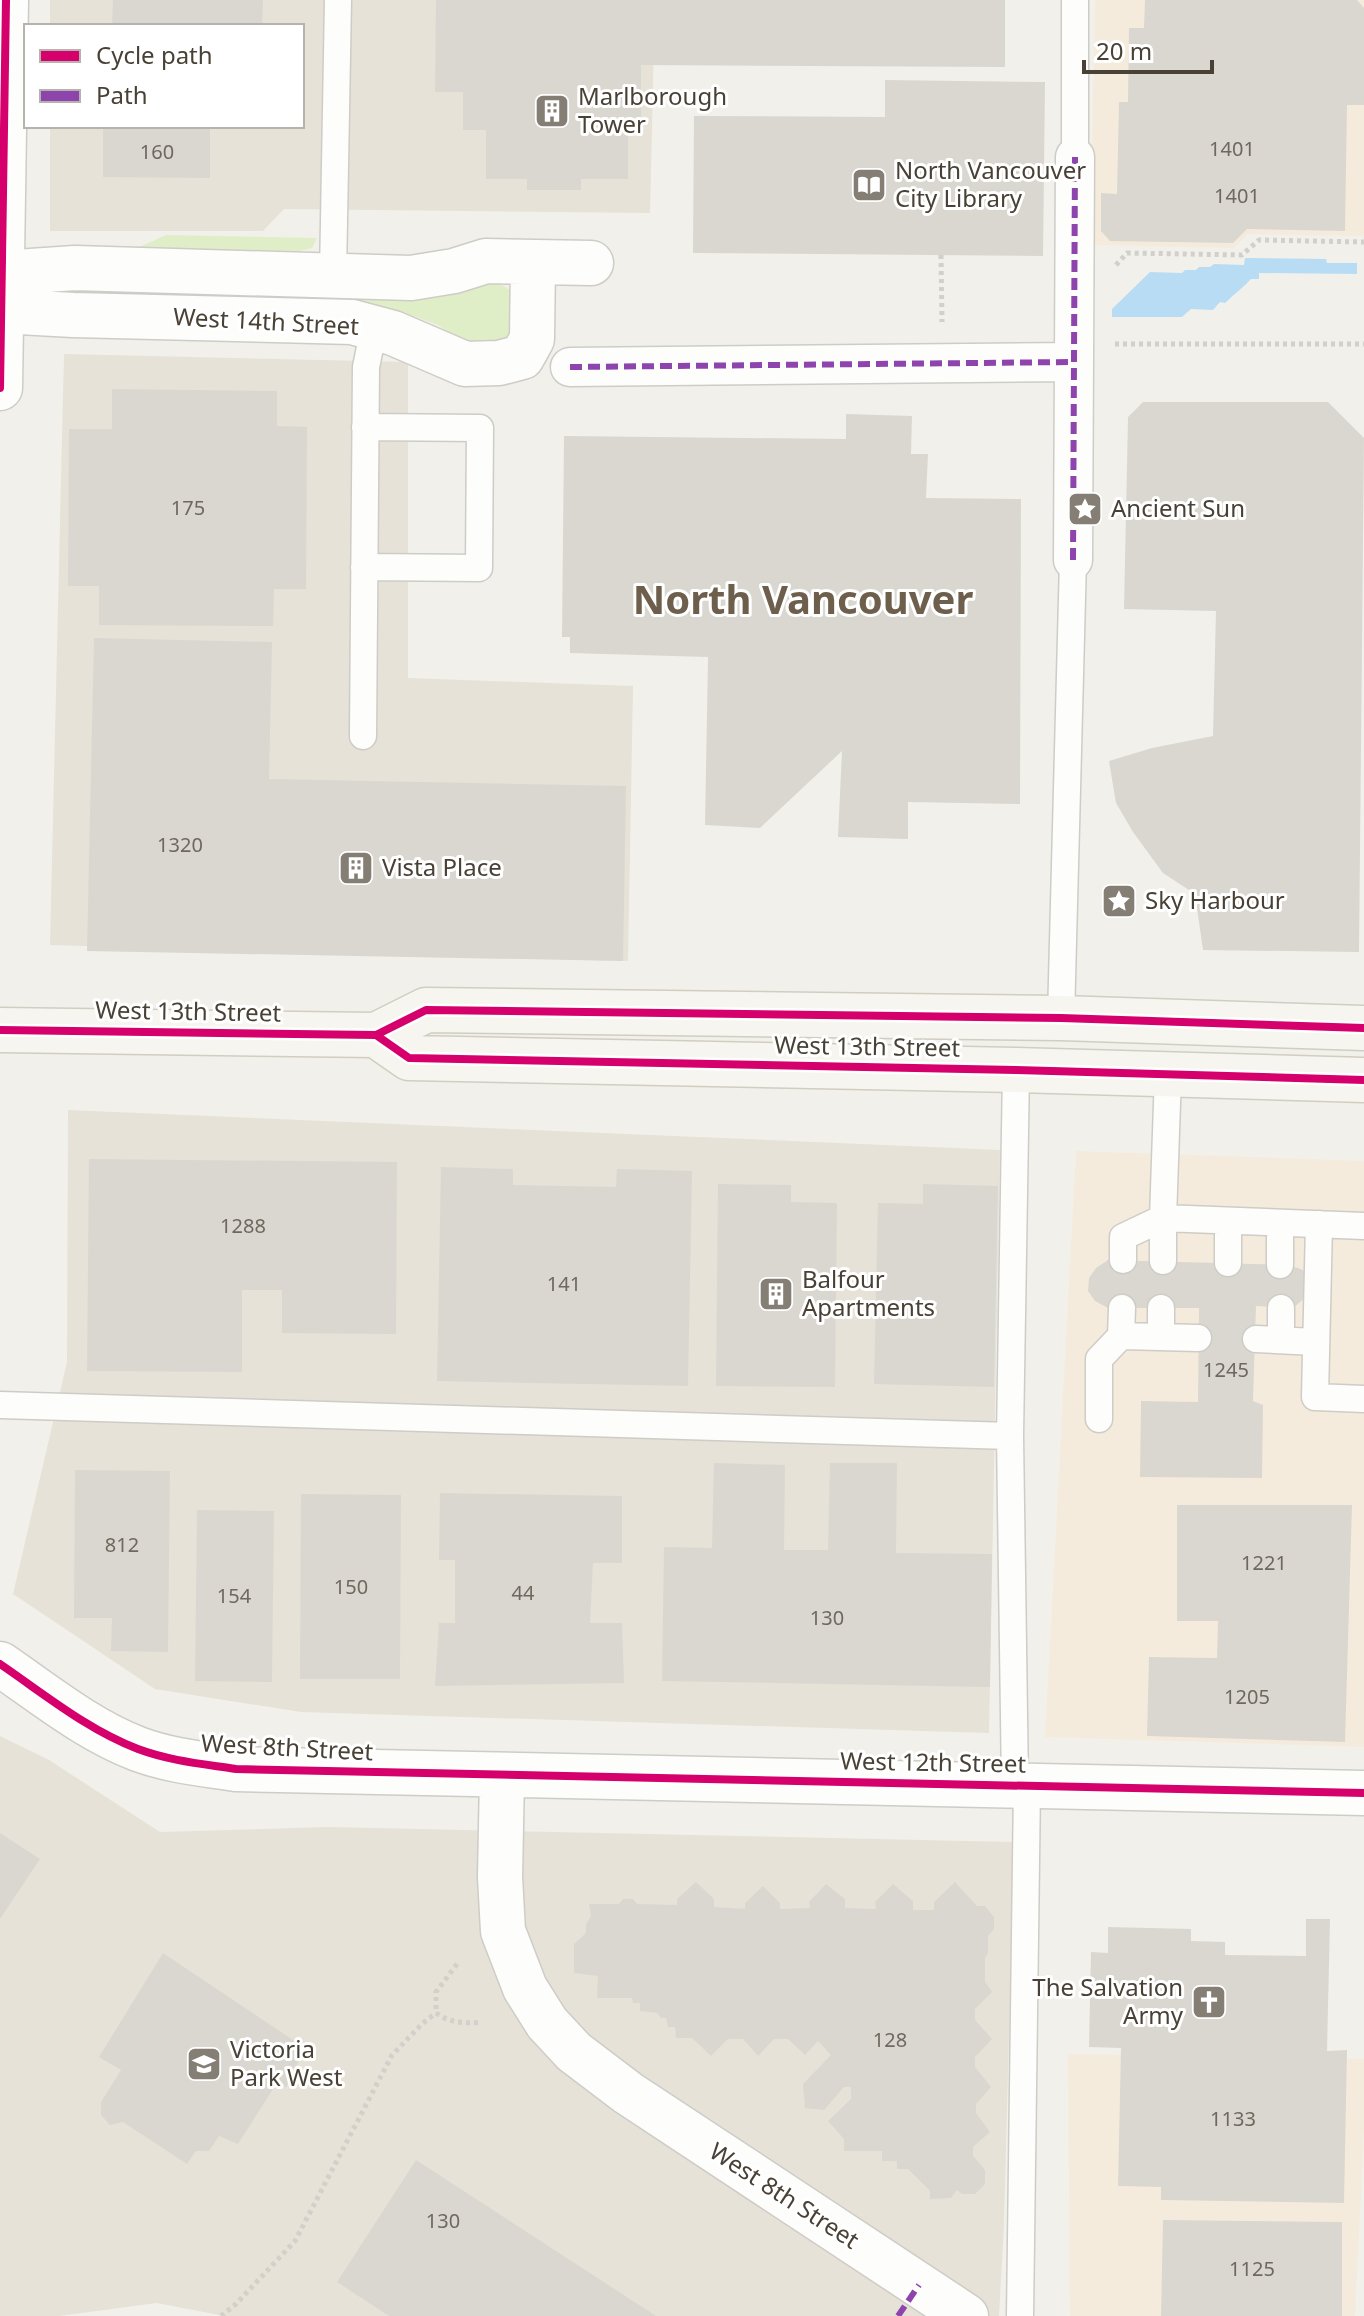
<svg xmlns="http://www.w3.org/2000/svg" width="1364" height="2316" font-family="'Noto Sans',sans-serif">
<style>
.residential{fill:#e6e2d7}
.commercial{fill:#f5ebdc}
.green{fill:#e0eec8}
.water{fill:#b8dcf3}
.building{fill:#dad7d1}
.lines{fill:none;stroke-linecap:round;stroke-linejoin:round}
.service-casing{stroke:#ceccc6;stroke-width:29}
.pedestrian-casing{stroke:#ceccc6;stroke-width:41}
.minor-casing{stroke:#ceccc6;stroke-width:47}
.tertiary-casing{stroke:#ceccc6;stroke-width:47}
.secondary-casing{stroke:#d2cdc1;stroke-width:47}
.path{stroke:#d2d0ca;stroke-width:5;stroke-dasharray:4 4;stroke-linecap:butt}
.service{stroke:#fdfdfc;stroke-width:26}
.pedestrian{stroke:#fdfdfc;stroke-width:38}
.minor{stroke:#fdfdfc;stroke-width:44}
.tertiary{stroke:#fdfdfc;stroke-width:44}
.secondary{stroke:#f7f5ef;stroke-width:44}
.quiet{stroke:#8e44ad;stroke-width:6;stroke-dasharray:12 6;stroke-linecap:butt}
.cycleway-casing{stroke:#fff;stroke-width:13}
.cycleway{stroke:#d6006c;stroke-width:8}
.labels{text-anchor:middle;stroke-width:6;stroke-linejoin:round;paint-order:stroke}
.number-label{font-size:20px;fill:#6f685e}
.poi-label{font-size:24px;fill:#494135;stroke:#fff;text-anchor:start}
.street-label{font-size:24px;fill:#494135;stroke:#fff}
.town-label{font-size:40px;font-weight:bold;fill:#6d5f4c;stroke:#fff}
</style>
<rect width="100%" height="100%" fill="#f2f0ea"/>
<path class="residential" d="M50,0h605l-5,213 -366,-4 -21,22h-213v-105h252v-100h-252z
M64,354l344,8v316l225,8 -5,275 -578,-16z
M68,1110l932,40 -11,583 -688,-21 -146,-23 -142,-95 54,-232z
M0,1736l49,24 111,72 167,-5 687,15 -10,382 -5,92h-775l-67,-13 -98,13h-59z"/>
<path class="commercial" d="M1095,0h269v236l-116,-2 -14,14 -144,-3z
M1076,1151l288,10v586l-319,-10z
M1068,2054l296,5v72l-9,185h-285z"/>
<path class="green" d="M166,235l151,3 -5,10 -12,3 -163,-3z
M478,281c16,1 26,2 37,14l-4,50 -50,-3 -23,-17 -41,-15 -309,-7 -7,-8 7,-5z"/>
<path class="water" d="M1245,258l81,1 1,4h30v11l-98,-1v6h-8c-8,9 -17,15 -26,24l-5,-1 -7,8 -22,-1 -9,8h-70v-8l38,-37 32,1 3,-3h11l3,-3h11l4,-3 30,1z"/>
<path class="building" d="M113,0h150l-1,26h-150z
M436,0h569v67l-364,-2v65h-13v49h-47v11h-54v-11h-41v-49h-23v-38h-28z
M1145,0h212l7,8v97h-17l-2,126 -98,-2 -14,14 -123,-2 -9,-10v-38l16,1 2,-92h9l1,-74h15z
M885,80l160,2 -2,174 -350,-3 1,-137 191,1z
M103,126h107v52l-107,-1z
M112,389l165,2v35l30,1 -1,162h-32l-1,37 -174,-1v-39h-31l1,-157h43z
M1143,402h185l36,36 -5,514 -156,-2 -8,-56 -32,-21 -30,-41 -17,-29 -7,-42 43,-13 61,-12 3,-125 -92,-2 4,-192z
M846,414l66,2 -1,38h17l-2,44 95,1 -1,305 -112,-2v37l-70,-2 4,-86 -82,77 -55,-3 3,-168 -138,-4v-16h-8l2,-201 282,3z
M94,638l178,4 -3,137 357,7 -3,175 -536,-10z
M89,1159l308,3 -1,172 -114,-1v-43h-40v82l-155,-1z
M441,1167l72,2v16l103,2 1,-18 75,2 -4,215 -251,-5z
M718,1184l73,1v17l46,1 -2,184 -119,-1z
M923,1184l75,2 -4,201 -120,-3 4,-181 45,1z
M1108,1260l181,5 14,5 5,15 -3,13 -12,10 -37,-2 -3,95 10,4 -1,73 -122,-1 1,-76 57,1 1,-94h-91l-13,-7 -7,-10 1,-13 7,-10z
M714,1463l71,2 -1,85h44l2,-87h67l-1,90 96,1 -2,133 -328,-6 2,-134 48,1z
M75,1470l95,1 -2,181 -57,-1 1,-33h-38z
M440,1493l182,3v67h-29l-3,60h32l2,60 -189,3 4,-63h16v-63h-16z
M301,1494l100,1 -1,184h-100z
M1177,1505h175l-7,237 -198,-6 2,-79 68,1 1,-37h-41z
M197,1510l77,1 -2,171 -77,-1z
M0,1833l40,26 -40,60z
M696,1882l18,17v8l31,2v-6l18,-17 17,17v6l30,-1 -1,-6 17,-18 19,15v9l31,1 -1,-7 18,-18 20,17v9h21v-8l21,-20 22,24h8l9,11v12l-6,7v17l-3,5v24l7,10 -17,17v11l17,19 -17,18v10l16,20 -15,17v9l14,19 -17,15v9l12,14v14l-10,10h-13l-5,-4 -6,8 -21,1v-8l-22,-22h-11v-8h-15v-10h-38v-12l-16,-18 23,-22v-12h-7l-20,23 -19,-2 -2,-24 28,-29 -13,-14 -13,14 -17,-16h-14l-16,17 -15,-17h-15l-17,17 -19,-18h-16l-1,-11h-7l-2,-9h-5l-4,-5 -17,-2v-8h-7l-1,-5h-35l1,-22 -24,-3v-29l12,-11v-9l5,-8 -2,-12h30l4,-5h10l4,5 40,1v-6z
M1306,1919h24l-3,132 20,-1 -3,153 -183,-3v-13l-43,-1 3,-138 -32,-1 2,-95 17,1v-26l83,2v12l34,1v13l81,1z
M163,1953l142,95 -19,39 -13,2 -35,55 -19,-8 -10,15h-13l-9,13 -64,-42 -13,3 -9,-10v-13l20,-32 -22,-13z
M416,2160l240,156h-267l-52,-34z
M1163,2220l179,2v94h-181z"/>
<g class="lines">
<g class="service-casing">
<path id="service" d="M1075,0v157
M333,276l5,-276
M364,567l115,1 1,-140 -115,-1
M363,736l3,-369 8,-39
M1061,1018l12,-458
M1168,1075l-5,143 201,8
M1228,1221v42
M1280,1223v42
M1319,1224l-4,173 49,2
M1123,1260v-23l40,-19v43
M1122,1308l-1,28 77,2
M1281,1308v32
M1161,1337v-29
M1256,1339l59,3
M0,1405l1010,31
M1099,1419v-60l22,-23
M1015,1785l-5,-349 6,-366
M1020,2316l7,-531"/>
</g>
<g class="pedestrian-casing">
<path id="pedestrian" d="M570,367l504,-5
M1073,560l2,-403"/>
</g>
<g class="minor-casing">
<path id="minor" d="M0,273l75,-5 336,10 43,-7 32,-10 105,2
M0,311l73,4 279,7 41,11 72,31 34,-1 23,-6 10,-18 1,-77
M0,1664c44,30 88,66 138,85 32,12 66,15 98,20l1128,24
M502,1776l-2,101 3,54 22,57 22,35 27,29 54,41 338,223"/>
</g>
<g class="tertiary-casing">
<path id="tertiary" d="M0,388l6,-388"/>
</g>
<g class="secondary-casing">
<path id="secondary" d="M0,1030l376,5 50,-25 635,8 303,10
M376,1035l33,23 607,12 348,10"/>
</g>
<path class="path" d="M941,255l1,67
M1116,265l11,-12 115,2 17,-15 105,2
M1115,344h249
M457,1964l-21,28v21c14,10 29,11 46,9
M221,2316l15,-12 59,-63 97,-186 31,-32 13,-10"/>
<use href="#service" class="service"/>
<use href="#pedestrian" class="pedestrian"/>
<use href="#minor" class="minor"/>
<use href="#tertiary" class="tertiary"/>
<use href="#secondary" class="secondary"/>
<path class="quiet" d="M570,367l504,-5
M1073,560l2,-403
M898,2316l21,-31"/>
<g class="cycleway-casing">
<path id="cycleway" d="M0,388l6,-388
M0,1030l376,5 50,-25 635,8 303,10
M376,1035l33,23 607,12 348,10
M0,1664c44,30 88,66 138,85 32,12 66,15 98,20l1128,24"/>
</g>
<use href="#cycleway" class="cycleway"/>
</g>
<defs>
<g id="building-square" transform="scale(1.8)"><rect x="-9" y="-9" width="18" height="18" rx="4" fill="#847e74" stroke="#fff"/><path d="M-4-6H4V6H1V3H-1V6H-4ZM-2.5-4.3h1.7v1.8h-1.7ZM.8-4.3h1.7v1.8H.8ZM-2.5-1h1.7V.8h-1.7ZM.8-1h1.7V.8H.8Z" fill="#fff"/></g>
<g id="library-square" transform="scale(1.8)"><rect x="-9" y="-9" width="18" height="18" rx="4" fill="#847e74" stroke="#fff"/><path d="M-6-4Q-3-5.5-.7-3.5V5Q-3 3-6 4ZM6-4Q3-5.5 .7-3.5V5Q3 3 6 4Z" fill="#fff"/></g>
<g id="sight-square" transform="scale(1.8)"><rect x="-9" y="-9" width="18" height="18" rx="4" fill="#847e74" stroke="#fff"/><path d="M0-6L1.8-2.2L6-1.7L2.9 1.2L3.7 5.4L0 3.3L-3.7 5.4L-2.9 1.2L-6-1.7L-1.8-2.2Z" fill="#fff"/></g>
<g id="church-square" transform="scale(1.8)"><rect x="-9" y="-9" width="18" height="18" rx="4" fill="#847e74" stroke="#fff"/><path d="M-1.2-6h2.4v3.5h3.3v2.4h-3.3V6h-2.4V-.1h-3.3v-2.4h3.3Z" fill="#fff"/></g>
<g id="school-square" transform="scale(1.8)"><rect x="-9" y="-9" width="18" height="18" rx="4" fill="#847e74" stroke="#fff"/><path d="M0-5L7-2L0 1L-7-2ZM-4 1L0 2.5L4 1V4Q0 6-4 4Z" fill="#fff"/></g>
</defs>
<g fill-rule="evenodd">
<use href="#building-square" x="552" y="111"/>
<use href="#library-square" x="869" y="185"/>
<use href="#sight-square" x="1085" y="509"/>
<use href="#building-square" x="356" y="868"/>
<use href="#sight-square" x="1119" y="901"/>
<use href="#building-square" x="776" y="1294"/>
<use href="#church-square" x="1209" y="2002"/>
<use href="#school-square" x="204" y="2064"/>
</g>
<g class="labels">
<g class="number-label">
<text x="1232" y="156">1401</text>
<text x="157" y="159">160</text>
<text x="1237" y="203">1401</text>
<text x="188" y="515">175</text>
<text x="180" y="852">1320</text>
<text x="243" y="1233">1288</text>
<text x="564" y="1291">141</text>
<text x="1226" y="1377">1245</text>
<text x="122" y="1552">812</text>
<text x="1264" y="1570">1221</text>
<text x="351" y="1594">150</text>
<text x="523" y="1600">44</text>
<text x="234" y="1603">154</text>
<text x="827" y="1625">130</text>
<text x="1247" y="1704">1205</text>
<text x="890" y="2047">128</text>
<text x="1233" y="2126">1133</text>
<text x="443" y="2228">130</text>
<text x="1252" y="2276">1125</text>
</g>
<g class="poi-label">
<text x="578" y="105">Marlborough<tspan x="578" dy="28">Tower</tspan></text>
<text x="895" y="179">North Vancouver<tspan x="895" dy="28">City Library</tspan></text>
<text x="1111" y="517">Ancient Sun</text>
<text x="382" y="876">Vista Place</text>
<text x="1145" y="909">Sky Harbour</text>
<text x="802" y="1288">Balfour<tspan x="802" dy="28">Apartments</tspan></text>
<text x="1183" y="1996" text-anchor="end">The Salvation<tspan x="1183" dy="28">Army</tspan></text>
<text x="230" y="2058">Victoria<tspan x="230" dy="28">Park West</tspan></text>
</g>
<g class="street-label">
<text transform="translate(266 322) rotate(3)" y="8">West 14th Street</text>
<text transform="translate(188 1012) rotate(1)" y="8">West 13th Street</text>
<text transform="translate(867 1047) rotate(1)" y="8">West 13th Street</text>
<text transform="translate(287 1748) rotate(3)" y="8">West 8th Street</text>
<text transform="translate(933 1763) rotate(1)" y="8">West 12th Street</text>
<text transform="translate(784 2196) rotate(33)" y="8">West 8th Street</text>
</g>
<g class="town-label">
<text x="803" y="614">North Vancouver</text>
</g>
</g>
<rect x="24" y="24" width="280" height="104" fill="#ffffff" stroke="#b6b3ae" stroke-width="2"/>
<rect x="40" y="50" width="40" height="12" fill="#d6006c" stroke="#b6b3ae" stroke-width="2"/>
<text x="96" y="64" font-size="24" fill="#494135">Cycle path</text>
<rect x="40" y="90" width="40" height="12" fill="#8e44ad" stroke="#b6b3ae" stroke-width="2"/>
<text x="96" y="104" font-size="24" fill="#494135">Path</text>
<path d="M1084 60v12h128v-12" fill="none" stroke="#494135" stroke-width="4"/>
<text x="1096" y="60" font-size="24" fill="#494135" stroke="#ffffff" stroke-width="6" paint-order="stroke">20 m</text>
</svg>
